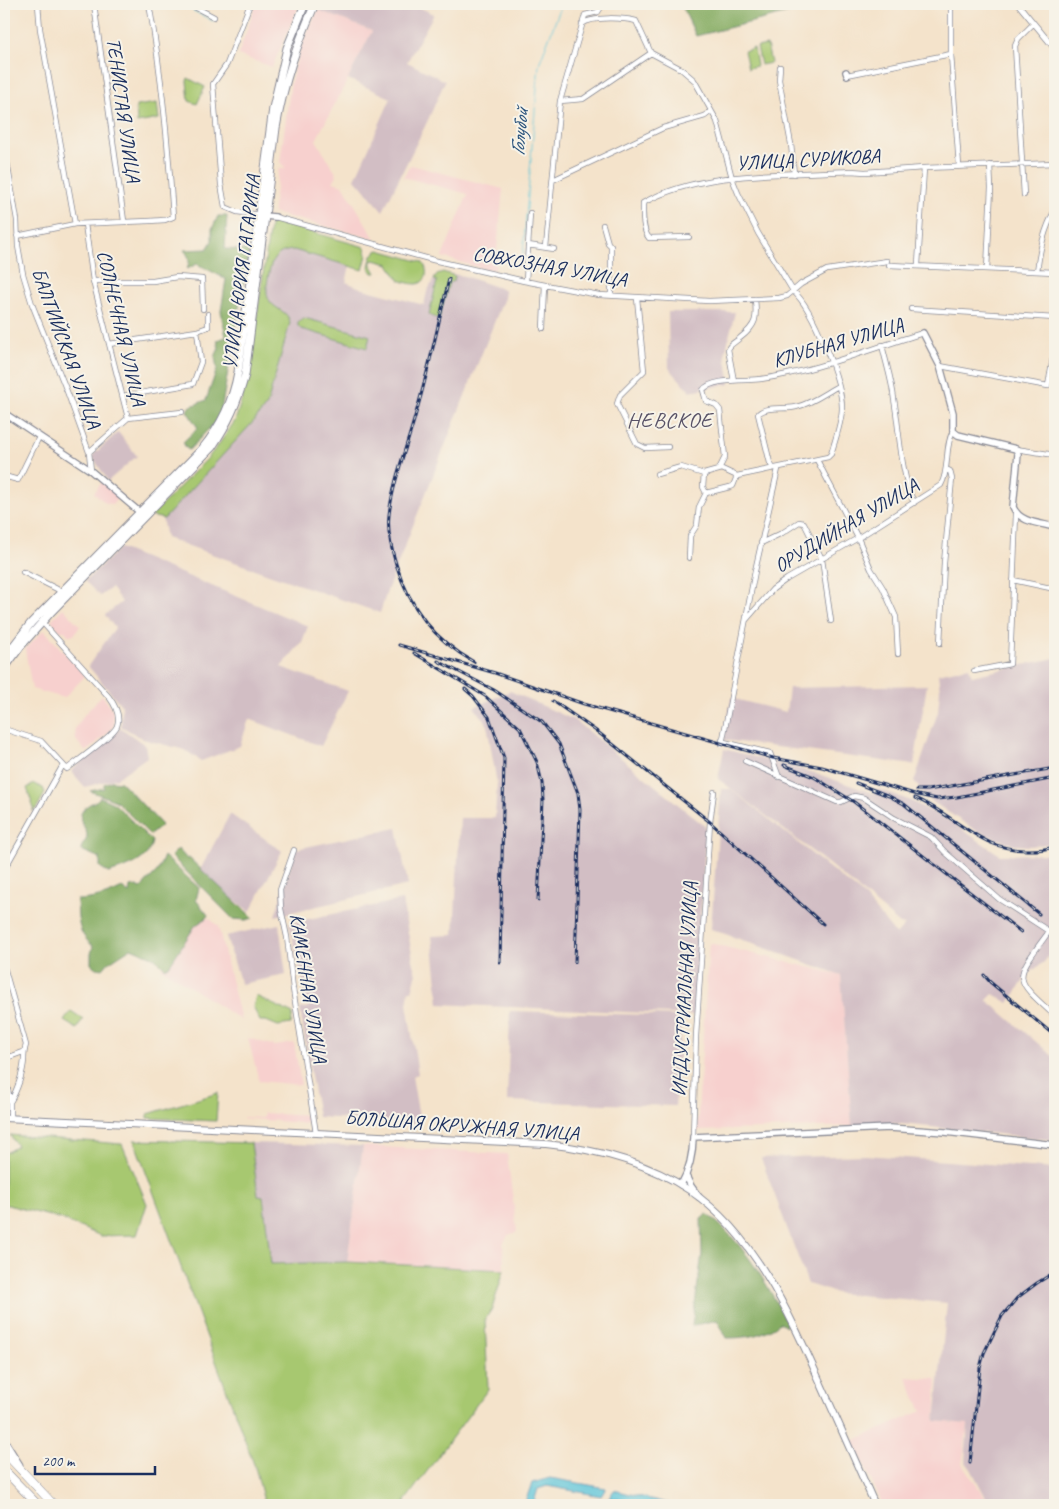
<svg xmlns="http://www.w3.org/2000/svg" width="1059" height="1509" font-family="Caveat,sans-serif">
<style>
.built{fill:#f7d0ce}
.industrial{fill:#d2bec4}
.green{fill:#a7c870;stroke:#617c67}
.forest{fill:#85ac62;stroke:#506e60}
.water{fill:#5dc5d9;stroke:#3c7a9c}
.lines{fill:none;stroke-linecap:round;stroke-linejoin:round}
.stream{stroke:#5dc5d9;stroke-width:1}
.minor-casing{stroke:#888994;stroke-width:6}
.tertiary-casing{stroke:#888994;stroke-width:8}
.secondary-casing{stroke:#888994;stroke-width:8}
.primary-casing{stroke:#888994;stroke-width:9}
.trunk-casing{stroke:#888994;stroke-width:9}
.minor{stroke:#fff;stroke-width:4.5}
.tertiary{stroke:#fff;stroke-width:5.5}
.secondary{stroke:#fff;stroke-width:6}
.primary{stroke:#fff;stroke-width:7}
.trunk{stroke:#fff;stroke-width:8}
.rail-casing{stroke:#1b2f5e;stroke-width:3}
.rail{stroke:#f7f3e8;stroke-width:1;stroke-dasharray:4;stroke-linecap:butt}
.labels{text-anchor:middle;stroke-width:4;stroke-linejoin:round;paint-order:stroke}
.street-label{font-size:20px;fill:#1b2f5e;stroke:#f7f3e8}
.water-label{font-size:21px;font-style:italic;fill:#2c547d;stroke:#f7f3e8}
.quarter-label{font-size:22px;letter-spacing:1px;fill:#595367;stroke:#f7f3e8}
</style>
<rect width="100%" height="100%" fill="#f7f3e8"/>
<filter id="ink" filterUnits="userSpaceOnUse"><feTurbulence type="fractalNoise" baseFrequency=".02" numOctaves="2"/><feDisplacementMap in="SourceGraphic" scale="10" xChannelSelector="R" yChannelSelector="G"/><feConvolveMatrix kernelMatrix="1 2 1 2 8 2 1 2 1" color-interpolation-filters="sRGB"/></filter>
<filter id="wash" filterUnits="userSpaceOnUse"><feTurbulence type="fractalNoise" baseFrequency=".0096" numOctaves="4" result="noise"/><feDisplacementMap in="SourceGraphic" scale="20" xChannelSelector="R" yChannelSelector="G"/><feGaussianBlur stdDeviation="1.12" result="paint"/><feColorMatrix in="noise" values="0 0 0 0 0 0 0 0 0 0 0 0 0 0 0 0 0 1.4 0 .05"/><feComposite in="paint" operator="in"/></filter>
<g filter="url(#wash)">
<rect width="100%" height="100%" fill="#f4e3cb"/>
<path class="built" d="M256,4h44l-28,63 -34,-12z
M318,10l54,21 -24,48 -32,61 21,35 -4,7 10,3 32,54 -101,-26v-11l5,-34 7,1 -6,-7 11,-81 10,-35z
M411,165l92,24 -8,81 -14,-2 -39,-11 26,-63 -65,-17z
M102,482l17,15 -7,7 -6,-1 -12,-10z
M63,608l17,18 -6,9h-6l-3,-4h-5l-9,-11z
M44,630l41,46 -21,22 -32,-9 -7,-40z
M102,695l11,16 1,14 -5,7 -23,20 -10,-12 -1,-11 9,-14z
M209,918l9,8 23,94 -80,-52 39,-48z
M709,943l132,32 11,151 -155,5z
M248,1038l27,8 19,-3 7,42 -42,-4z
M264,1113l43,3 1,5 -6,3 -2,-1 -57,-5v-1l20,1z
M363,1146l144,8 10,78 -9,3 -5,9 1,26 -157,-8z
M906,1377l31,2 -2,42 33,3 -6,40 28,41h-107l-30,-64 69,-30z"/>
<path class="industrial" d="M321,4h91l22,10 -27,48 38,19 -17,39 -45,91 -28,-32 36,-81 -43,-19 24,-48 -54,-21z
M274,227l80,22 -8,33 17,7 61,16 3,-13 10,-18 9,-1 18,3 41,14 -1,8 -116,290 -8,25 -214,-75 -5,-25 89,-90z
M668,312h67l-10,42 5,30 -40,7 -21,-23z
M118,432l19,24 -29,25 -16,-25z
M120,548l188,78 -6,16 -21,25 67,24 -27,55 -72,-27 -9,27 -39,15 -16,-11 -42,-11 -22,-13 1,-20 -34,-40 27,-38 -10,-13 17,-13 -11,-14 -11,8 -15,-15z
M1055,658v185l-24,3 -17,-1 -39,-15 -42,-28 -19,-20 24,-70 2,-22 -2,-16 31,-7 3,9z
M927,685l-13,80 -190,-25 7,-42 55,14 3,-24z
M510,691l64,29 132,107 -12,188 -255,-11 -7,-68 22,-1 6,-117h35l2,-34 -10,-60 -13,-17z
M121,728l24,17 2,12 -30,21 -32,9 -14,-16z
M724,749l94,25 57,20 3,-5 33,12 40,21 49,33 44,-1 11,-3v96l-11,15 -16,12 -19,29 -16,-9 -6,6 68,58v82l-163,-17 -40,3 -11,-151 -130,-46 10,-140h10l132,106 33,40 9,-10 -5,-1 -69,-58 -102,-79 -11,-8z
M230,814l52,37 -32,61 -51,-40z
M397,828l11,57 -133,31 21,-67z
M402,900l14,76 -4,15h-3l-2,13 11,70 -6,2 8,47 -102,-6 -18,-108 9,-2 -1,-4 -3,-1 -4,-20h2l-14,-59z
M279,924l7,51 -45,9 -15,-48z
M510,1011l172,5 -7,90 -168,-5z
M251,1143l112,3 -16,116 -76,2 -8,-68h-5z
M865,1155l190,14v336h-65l-19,-36 -6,-8 3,-37 -33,-3 12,-118 -111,-10 -28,-9 -47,-126z"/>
<path class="green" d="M767,45l4,18 -10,2 -4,-18z
M754,48l3,18 -9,2 -4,-17z
M188,78l17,9 -8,17 -8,-3 -2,-20z
M157,103l2,16 -22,4 -1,-17z
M276,222l89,25 2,8 -4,15 -69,-20c-19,1 -23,11 -26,28 -1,7 -2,14 0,20 5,12 21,12 22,25l-23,82 -13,16 -90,98 -13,-3 56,-57 12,-15 16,-23 13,-41 22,-154 1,-3z
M379,250l43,12c7,7 6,21 -6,22 -6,0 -12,-2 -17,-4l-10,-16 -15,-4 -4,2 6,11h-3l-4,-6c2,-8 2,-14 10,-17z
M443,272l12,4 -1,5 -5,2 -10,36 -10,-4 8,-34 -3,-1 3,-6z
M304,318l66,18 -3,12 -66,-19 -3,-3v-4z
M34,784l9,4 2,5 -9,16 -3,2 -1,-1 2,-1 -7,-21z
M256,996l37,18 -2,10 -13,2 -12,-5h-6l-7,-14z
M71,1011l12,8 -6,10 -13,-8z
M218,1093l-2,28 -68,-3v-4z
M10,1135l112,9 25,60 -10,31 -36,1 -40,-17 -57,-15v-50l13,-8z
M134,1140l117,3 7,52 5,1 8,68 76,-2 157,8 -12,39 -7,10 3,70 -83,112 1,4h-141l-10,-38z"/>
<path class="forest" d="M681,4h114l1,7 -100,25z
M218,216h9l-2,33 24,1 -29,167 -31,33 -3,-2 -3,-6 15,-14 -11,-17 2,-4 17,-7 11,-31 -2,-12 4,-9 -2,-8 9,-3 -5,-26 5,-32 -29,-15 -10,5c3,-8 3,-12 -3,-19l23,-1 5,-8v-12z
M111,781l10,1 41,43 -12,10 -34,-34 -26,-10 14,-3v-4z
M100,797l15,7 37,37c-3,21 -25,26 -43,32l-9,-6v-9l-19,-8c0,-6 6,-8 6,-15 -1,-9 -12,-16 -3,-26 4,-6 12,-6 16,-12z
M178,849l9,10 2,-1 64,60 -7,2 -13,-1 -62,-63z
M164,856l35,32 -3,12 12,15 -2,3 -11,8 -26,40 -4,2 -10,-10 -24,-10 -23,15 -5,6 -7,-1 -5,-4v-10l2,-8c-16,-13 -15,-27 -16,-46 15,0 32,-5 45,-12l7,5 1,-6 7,-1 4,2 17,-18z
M707,1214c36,28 59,67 79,107v6l-6,-4c-15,12 -33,15 -53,15l-10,-18 -25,6 10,-72 -1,-35z"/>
<path class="water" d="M550,1478l56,10 -5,8 -54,-10 -9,3 -5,16h-9l8,-22z
M614,1490l61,15h-27l-39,-7z"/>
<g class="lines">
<path class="stream" d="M183,4l9,6 21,11
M522,266l17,-202 23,-60"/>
</g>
</g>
<g filter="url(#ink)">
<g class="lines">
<g class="minor-casing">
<path id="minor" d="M38,4l2,25 35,195
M94,4l30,217
M189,4l25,13
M250,4l-23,60 -14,20 8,100 4,23 12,5 24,3
M951,4v50l8,112
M1018,4l37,45
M582,24c10,-8 43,-6 54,-3l15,32 30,16 13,11 23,41 15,57 6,15 20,40 35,58c20,17 49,91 49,117 0,13 -7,33 -11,46l-3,3 -91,19 -4,10 -3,1 -24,6 -7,14 -2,18 -7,11 -1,22
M780,67l-1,13 12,64 3,30
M847,75l104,-21
M560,101l23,-2 68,-46
M4,145l13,75 1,26 5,28 9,30 36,90 21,58 2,19
M553,180l110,-52 42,-12 5,-4
M1024,195l-9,-149 3,-7 15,-15
M275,217l158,43 91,21 75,14 110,6 70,-3 8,-2 14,-12 26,-14 60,-9
M85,224l8,57 35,137 -39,34
M603,225l5,18 3,3v49
M17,236l58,-12 74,-3 16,-1 8,-3c-5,-71 -11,-143 -24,-213
M689,237l-40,1c-7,-8 -6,-25 -6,-35 60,-33 141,-28 208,-32l14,1 59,-4 131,-5
M528,245l26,4
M546,247l14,-146 25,-86 13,-3 5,-8
M889,265l166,7
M918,265l6,-97
M987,269l4,-81 -1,-23
M1037,271c3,-22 7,-41 18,-61
M93,281h60l24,-4 25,2 1,30
M526,281l4,-68
M637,298l7,73 -24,24 -3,9 20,40 8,4 23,-1
M911,309l144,9
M543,329l2,-44
M109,344l88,-13 11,-4v-13
M882,345c4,18 10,36 12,54 6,34 6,72 20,104
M940,366l108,20 7,-39
M734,381l-6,-32c3,-6 8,-7 12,-11 17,-13 17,-20 15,-39
M123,396l70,-12 8,-22 -4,-31
M128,418l54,-6
M1016,449l39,6
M817,460l41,78 13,31 12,19 13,29 2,37
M773,468l-3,-5 -12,-49c9,-9 26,-4 38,-7 15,-3 29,-14 42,-21
M719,469l6,-12 -5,-47 -4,-5 -10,-4 -3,-11c9,-12 43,-9 58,-11 55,-8 108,-30 162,-46
M657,474l24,-7 23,7 -1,13 3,6
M704,474l18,-5 15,7
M4,476l14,4 21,-43
M761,543l21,-10 17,-11 5,1 18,36 9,62
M23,572l34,17 4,4
M1013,580l42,9
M746,620l27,-31 14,-10 71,-41 83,-53c9,-16 3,-38 12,-54
M940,643l4,-80 8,-84 -2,-8 -4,-2
M974,671l36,-7 6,-150
M4,729l37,12 26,28c9,-7 47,-34 50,-43 4,-11 -2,-21 -8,-29l-67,-75
M722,740l2,2 46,11 9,24
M722,744l33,-173 23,-102
M745,761l92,41h4l13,-6 10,2 30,20 37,19 14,15 54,47 48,31 1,3c-35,47 -36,44 7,83
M294,850l-14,40 1,19 6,28 6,52 23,144
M4,870l59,-105
M5,970l21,75c-2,6 -2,9 -2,15 -1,13 -7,31 -14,42
M4,1059l19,-7
M4,1067l6,35v16
M693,1137l3,-101 14,-214 4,-30"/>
</g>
<g class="tertiary-casing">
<path id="tertiary" d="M846,72l1,3
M264,216l11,1
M923,333l17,33 13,47v18l5,4 58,14 2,5 -5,53c7,16 27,16 42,20
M4,413l86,57 53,45
M686,1176l5,10 8,11
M681,1185c9,-16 12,-30 12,-48l197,-9 55,4 110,13"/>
</g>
<g class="secondary-casing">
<path id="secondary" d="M4,1118l542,26c48,5 101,18 143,46 65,43 101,125 132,194 18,41 36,81 54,121"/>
</g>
<g class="primary-casing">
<path id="primary" d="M4,658l27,-35 171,-174c19,-23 31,-48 36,-77l35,-264 14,-60 18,-44
M4,669l16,-22 32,-36 160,-164c17,-25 25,-44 33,-72l31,-247c8,-47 20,-81 39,-124
M4,1441l15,24"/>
</g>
<g class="trunk-casing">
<path id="trunk" d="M4,1452l50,53
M4,1470l34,35"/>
</g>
<use href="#minor" class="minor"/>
<use href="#tertiary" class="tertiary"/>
<use href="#secondary" class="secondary"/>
<use href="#primary" class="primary"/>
<use href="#trunk" class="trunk"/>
<g class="rail-casing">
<path id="rail" d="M449,279c-11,45 -20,90 -33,134 -9,34 -23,67 -27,102 -2,17 2,33 7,49 14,44 37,75 78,98
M399,645l96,28 89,31 189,54 49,9 96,28 19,4 20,-2 98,-19
M414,653l71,43 35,32 17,34 5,21 1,17 -5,100
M438,661l56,29 48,32 17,22 19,49 2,17 -5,152
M465,689l8,7 16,21 15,41 -4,204
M553,701l46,32 111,89 113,102
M784,765l30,12 40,25 167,130
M856,783l33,13 15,8 135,110
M917,790h11l127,-22
M915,798c27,11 49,33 76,45 19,8 45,9 64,4
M984,975l6,7 65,54
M970,1463l10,-95 4,-15 18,-37 15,-18 20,-15 18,-11"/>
</g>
<use href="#rail" class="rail"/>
</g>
</g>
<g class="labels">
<g class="street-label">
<text transform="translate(124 110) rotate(82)" y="7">ТЕНИСТАЯ УЛИЦА</text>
<text transform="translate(808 159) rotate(-3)" y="7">УЛИЦА СУРИКОВА</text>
<text transform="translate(550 266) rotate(10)" y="7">СОВХОЗНАЯ УЛИЦА</text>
<text transform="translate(241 272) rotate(-83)" y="7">УЛИЦА ЮРИЯ ГАГАРИНА</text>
<text transform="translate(122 328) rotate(77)" y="7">СОЛНЕЧНАЯ УЛИЦА</text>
<text transform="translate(838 342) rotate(-16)" y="7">КЛУБНАЯ УЛИЦА</text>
<text transform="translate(67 348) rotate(70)" y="7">БАЛТИЙСКАЯ УЛИЦА</text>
<text transform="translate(846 525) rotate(-31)" y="7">ОРУДИЙНАЯ УЛИЦА</text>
<text transform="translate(309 988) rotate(81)" y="7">КАМЕННАЯ УЛИЦА</text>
<text transform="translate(684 989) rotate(-87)" y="7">ИНДУСТРИАЛЬНАЯ УЛИЦА</text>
<text transform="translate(462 1125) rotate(4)" y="7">БОЛЬШАЯ ОКРУЖНАЯ УЛИЦА</text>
</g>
<g class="water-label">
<text transform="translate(519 132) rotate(-85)" y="7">Голубой</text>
</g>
<g class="quarter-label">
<text x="670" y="427">НЕВСКОЕ</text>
</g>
</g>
<rect width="1059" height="1509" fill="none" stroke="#f7f3e8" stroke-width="20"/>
<path d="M35 1466v8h120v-8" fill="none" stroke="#1b2f5e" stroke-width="2.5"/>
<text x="42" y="1466" font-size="15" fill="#1b2f5e" stroke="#f7f3e8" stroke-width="4" paint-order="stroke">200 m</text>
</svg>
